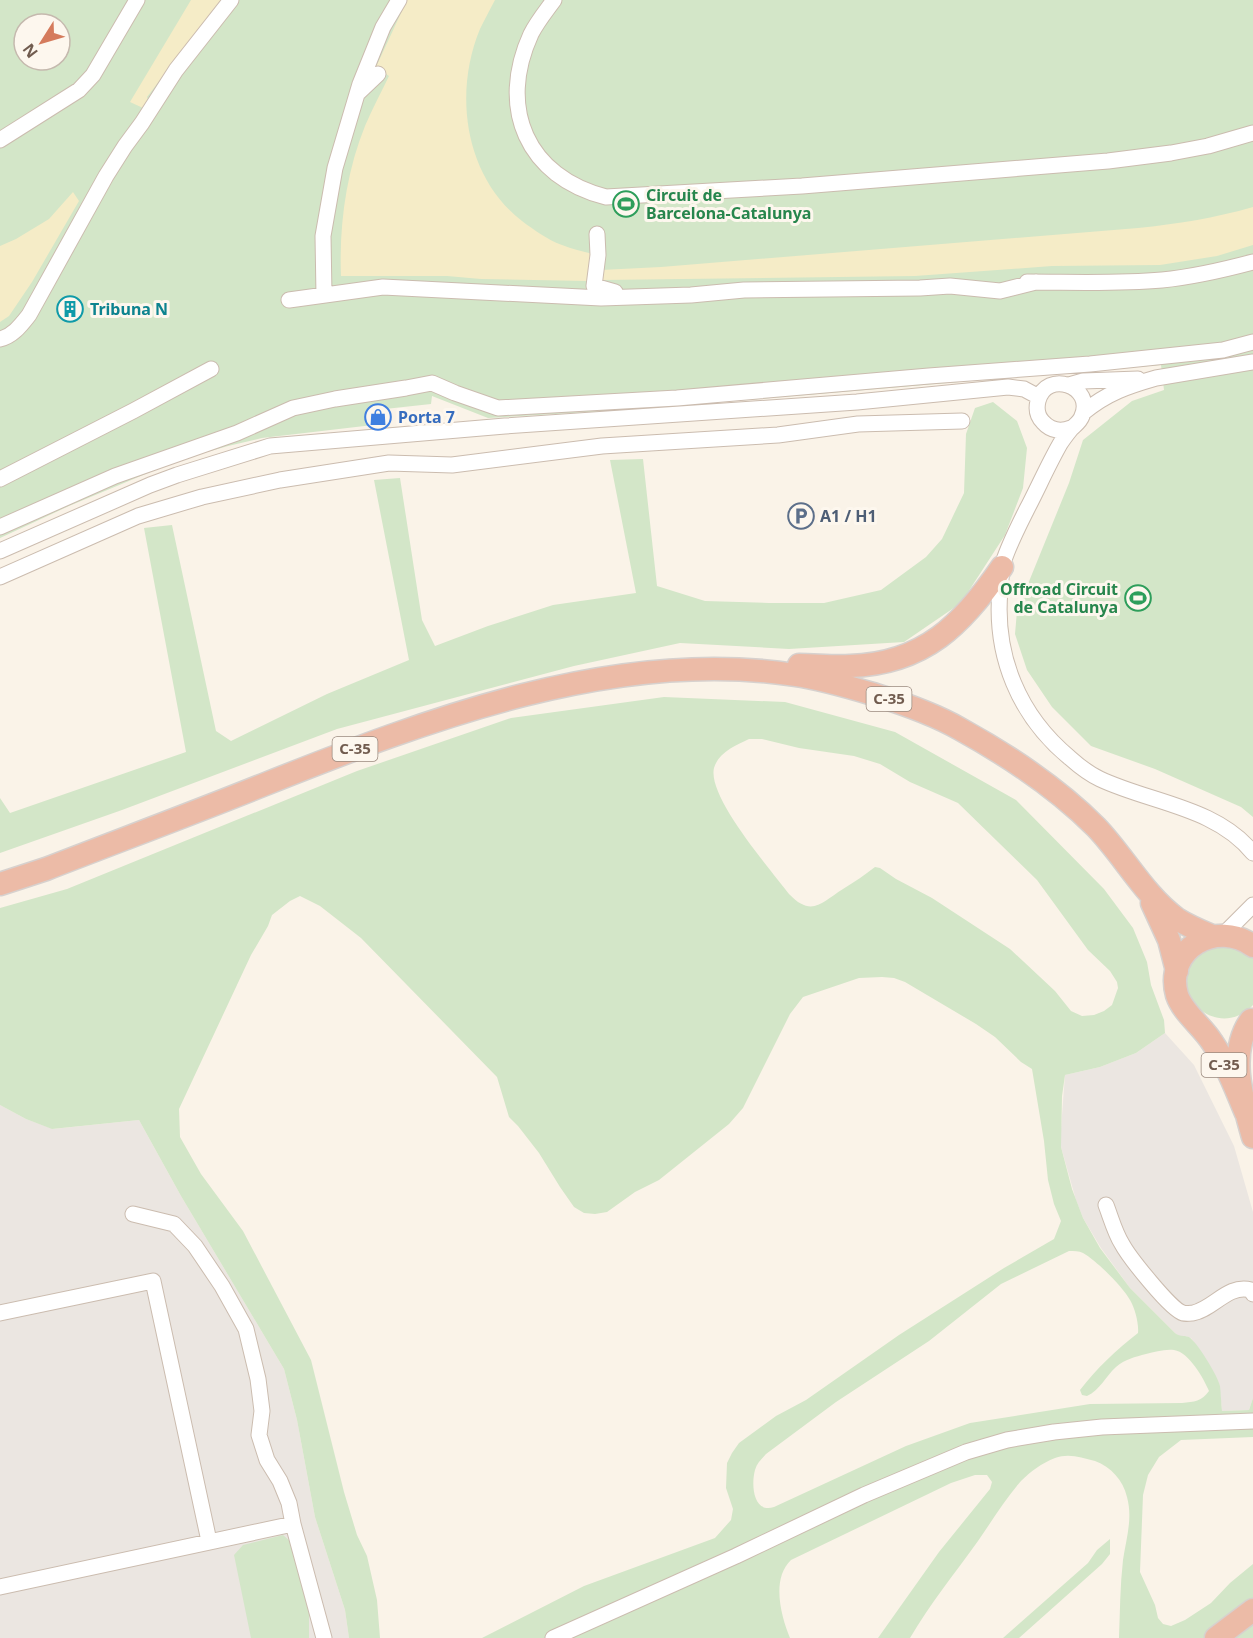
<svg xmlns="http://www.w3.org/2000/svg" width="1253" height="1638" font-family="'Noto Sans',sans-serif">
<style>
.industrial{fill:#ebe6e1}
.green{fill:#d3e6c8;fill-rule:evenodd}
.sand{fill:#f5ecc7}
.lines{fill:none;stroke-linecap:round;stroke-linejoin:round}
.minor-casing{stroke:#cbbcaf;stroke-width:17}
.highway-casing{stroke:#d7d1ce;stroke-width:25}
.minor{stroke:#fff;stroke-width:15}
.highway{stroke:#ecbba7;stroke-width:22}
.labels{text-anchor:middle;stroke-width:6;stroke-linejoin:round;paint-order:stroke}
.shield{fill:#fdf7ee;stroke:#9b8a7f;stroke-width:1.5}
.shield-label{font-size:15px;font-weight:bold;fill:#715c4f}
.leisure-label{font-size:16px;font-weight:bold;fill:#27864d;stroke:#fdf7ee;text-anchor:start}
.culture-label{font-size:16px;font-weight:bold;fill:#0d838f;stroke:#fdf7ee;text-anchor:start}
.shop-label{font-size:16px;font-weight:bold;fill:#366cbe;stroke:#fdf7ee;text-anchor:start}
.service-label{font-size:16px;font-weight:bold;fill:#4e5e75;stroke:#fdf7ee;text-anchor:start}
</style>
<rect width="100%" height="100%" fill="#faf3e8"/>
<path class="industrial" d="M1165,1033l29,32 40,81 19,66v186l-4,12 -27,1 -3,-28 -18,-30 -10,-15 -6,-2h-6l-4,-3 -45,-45 -29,-40 -18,-30 -7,-18 -15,-53v-18l4,-54 35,-8 36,-14z
M0,1105l26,14 27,10 86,-9 42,76 103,173 13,51 18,97 30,93 4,28h-349z"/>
<path class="green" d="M0,0h1253v817l-12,-10 -86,-38 -64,-23 -39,-39 -25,-37 -12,-36 2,-23 52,-128 14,-43 49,-39 32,-11 -3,-25 -414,35 -67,3 -73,8 -119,7 -56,-22 -1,8 -46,5 -8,18 -4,-2 -111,13 -34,8 -49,14 -110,46 -69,32zM24,24h36v36h-36z
M993,402l24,19 10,27 -4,40 -18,47 -44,68 -57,39 -115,7 -109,-6 -106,23 -237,63 -215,81 -122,43v-55l10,15 176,-61 -42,-224 28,-3 44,206 15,10 96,-47 82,-34 -35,-180 26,-2 22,142 13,26 53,-20 65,-21 83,-12 -26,-133 33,-1 14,127 48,15 64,2h55l57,-13 45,-33 16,-18 22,-46 2,-59 9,-26z
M664,697l121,5 110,30 121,68 88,89 29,39 14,34 4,23 13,35 1,13 -29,20 -36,14 -35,8 -3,21 -1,51 11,42 11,29 17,30 30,40 45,45c5,4 8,2 14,4 8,5 29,39 31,49 1,8 1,17 2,25l27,-1 4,-12v39l-72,3 -22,17 -11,18 -5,20 -3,77 15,33 3,13 5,6 8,2 14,-6 26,-17 19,-20 23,-19v74h-134c1,-26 1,-52 4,-78 3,-21 10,-41 4,-63 -4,-17 -16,-30 -32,-36 -14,-4 -27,-8 -40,-3 -13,5 -25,14 -34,23 -16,18 -29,40 -43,60 -23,32 -48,63 -68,97h-32l61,-86 51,-63 2,-7 -5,-7h-12l-24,8 -160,77c-20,19 -10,56 -1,78h-308l102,-52 131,-48 16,-18 2,-11 -7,-21 1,-25 5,-10 7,-10 37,-27 30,-16 93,-65 105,-67 50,-29 7,-18 -7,-17 -6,-24 -4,-39 -12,-72 -11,-7 -26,-25 -19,-13 -71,-42 -11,-4 -12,-1 -23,1 -56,19 -13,17 -47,94 -14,16 -70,56 -24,12 -28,20 -12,2 -11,-1 -10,-6 -14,-20 -21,-34 -21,-27 -9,-9 -12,-40 -136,-139 -41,-32 -20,-10 -10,5 -18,14 -4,11 -17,29 -72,154 1,28 21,37 42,57 68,129 33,132 13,43 10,21 10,44 3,38h-31l-4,-28 -30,-93 -18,-97 -13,-51 -103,-173 -42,-76 -87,9 -26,-10 -26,-14v-197l67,-19 290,-118 154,-53zM749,739h13l37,9 55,8 26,8 30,18 48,21 79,77 51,70 22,21 7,11 1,6 -6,17 -8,6 -10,4 -12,1 -11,-5 -16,-20 -45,-42 -78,-51 -36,-19 -16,-11 -5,-1c-10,8 -21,15 -32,22 -21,13 -31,29 -54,5 -18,-24 -82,-97 -75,-126 4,-15 22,-23 35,-29zM1069,1251c5,0 10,0 14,2 14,8 40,34 47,47 5,8 9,24 8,33 -22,17 -41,35 -58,57l2,5 5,1c13,-6 19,-20 29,-29 9,-8 19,-10 30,-13 9,-2 18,-5 28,-4 15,2 30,29 35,41 -7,10 -15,11 -27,12l-92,1 -120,19 -64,23 -132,61c-21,7 -23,-23 -19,-37 2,-7 7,-11 11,-16l70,-52 93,-61 72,-57z
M1230,944l23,14v47c-32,35 -85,-5 -60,-44 3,-5 8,-11 14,-13 7,-3 16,-3 23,-4z
M283,1535l16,14 10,32v57h-58l-17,-83 9,-10z
M1110,1539v15l-8,10 -83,74h-16l85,-75 9,-13z"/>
<path class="sand" d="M191,0h30l-74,97 3,7 -7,4 -13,-6z
M407,0h88c-5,9 -10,19 -15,29 -27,65 -15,148 42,192 12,9 26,19 40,24 10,4 20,6 31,9l-6,27 -106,-2 -34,-3h-106c-2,-50 5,-103 24,-150 7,-17 16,-33 24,-50l-13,-9z
M73,192l6,9 -47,81 -23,34 -9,6v-76l16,-7 33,-20z
M1253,207v38l-36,11 -57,9 -108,1 -137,10 -314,4v-10l60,-3 477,-39c39,-4 77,-10 115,-21z"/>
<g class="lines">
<g class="minor-casing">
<path id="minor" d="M554,0c-8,11 -17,22 -23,34 -34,74 -4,143 75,163l196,-11 306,-25 63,-8 37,-7 45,-13
M359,92l19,-18
M0,140l79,-50 14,-15 44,-75
M597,234l1,21 -4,31 21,6
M1027,282c45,0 90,2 135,-2 31,-3 61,-10 91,-18
M324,295l-1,-59 12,-68 25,-84 23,-57 16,-27
M289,300l94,-13 218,11 90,-3 53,-5 176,-2 30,-2 50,5 36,-9
M0,339c13,-3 21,-14 29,-24l77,-139 19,-30 17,-23 34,-53 55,-70
M1069,385l14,-4 55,-2
M1084,412c23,-19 44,-26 72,-34l97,-16
M1071,428c-10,4 -20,3 -28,-6 -6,-6 -7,-13 -5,-21 8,-32 57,-15 44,15 -2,6 -7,9 -11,13 -4,5 -8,10 -11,15 -12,21 -22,44 -33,65 -8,16 -21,41 -25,58 -1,8 -1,16 -2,23 -6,66 19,126 70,168 9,8 19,16 30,21 51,24 116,28 153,74
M0,479l133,-68 78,-42
M0,527l115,-51 122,-43 56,-25 42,-9 71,-11 26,-5 23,10 43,15 179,-10 252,-22 161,-12 133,-14 30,-8
M0,551l150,-66 27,-10 93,-29 235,-20 352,-24 151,-15 16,2 15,8
M0,577l138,-61 64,-19 78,-17 109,-17 63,2 150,-19 176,-11 80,-11 104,-3
M1223,935l30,-30
M1106,1205c5,13 9,28 16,39 7,13 49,66 61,69 1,1 9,0 10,0 21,-4 34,-29 58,-23l2,4
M133,1214l41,10 21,22 27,40 24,43 12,50 4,32 -3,24 8,25 13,21 9,22 4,21
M0,1313l153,-32 56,260
M0,1587l293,-63 31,114
M553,1638l183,-82 128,-61 102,-43 41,-12 47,-8 48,-5 151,-6"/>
</g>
<g class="highway-casing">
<path id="highway" d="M799,665c17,0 34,2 51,1 74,-2 113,-42 152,-99
M0,884l46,-15c72,-28 145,-55 217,-84 163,-65 353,-138 532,-110 28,4 54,12 81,20 29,9 58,19 84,34 49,27 96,58 136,98 28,29 48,68 81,92 11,7 23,12 35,17
M1152,903l17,37 8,31
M1251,1020c-24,33 -8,81 2,117
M1246,1113c-10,-23 -19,-49 -34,-71 -10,-16 -29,-29 -35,-47 -13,-46 40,-76 76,-49
M1216,1638l37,-28"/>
</g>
<use href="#minor" class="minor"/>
<use href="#highway" class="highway"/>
</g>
<defs>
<g id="stadium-ring" transform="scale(1.35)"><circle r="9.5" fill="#fdf7ee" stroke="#2e9e5b" stroke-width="1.5"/><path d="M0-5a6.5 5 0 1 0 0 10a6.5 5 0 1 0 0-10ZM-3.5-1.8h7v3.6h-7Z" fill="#2e9e5b"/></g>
<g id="building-ring" transform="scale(1.35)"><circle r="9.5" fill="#fdf7ee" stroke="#0f9aa8" stroke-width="1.5"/><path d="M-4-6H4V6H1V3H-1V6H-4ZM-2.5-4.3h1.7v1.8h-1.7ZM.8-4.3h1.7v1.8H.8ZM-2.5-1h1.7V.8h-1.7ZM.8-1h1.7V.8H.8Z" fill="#0f9aa8"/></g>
<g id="shop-ring" transform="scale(1.35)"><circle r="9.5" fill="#fdf7ee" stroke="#3f7fe0" stroke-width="1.5"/><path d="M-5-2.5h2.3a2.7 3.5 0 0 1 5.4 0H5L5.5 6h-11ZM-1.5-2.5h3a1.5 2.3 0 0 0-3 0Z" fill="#3f7fe0"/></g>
<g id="parking-ring" transform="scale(1.35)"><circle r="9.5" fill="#fdf7ee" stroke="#5c6f8a" stroke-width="1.5"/><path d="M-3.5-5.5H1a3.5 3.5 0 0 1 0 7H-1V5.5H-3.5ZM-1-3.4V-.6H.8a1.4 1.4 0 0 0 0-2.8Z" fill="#5c6f8a"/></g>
</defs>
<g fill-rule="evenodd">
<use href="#stadium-ring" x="626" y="204"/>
<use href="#building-ring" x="70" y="309"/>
<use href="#shop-ring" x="378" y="417"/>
<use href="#parking-ring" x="801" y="516"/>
<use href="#stadium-ring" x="1138" y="598"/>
</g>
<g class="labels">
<g class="shield">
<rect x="866.5" y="687" width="45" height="24" rx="4.5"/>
<rect x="332.5" y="737" width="45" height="24" rx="4.5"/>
<rect x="1201.5" y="1053" width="45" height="24" rx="4.5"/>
</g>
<g class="shield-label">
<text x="889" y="704">C-35</text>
<text x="355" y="754">C-35</text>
<text x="1224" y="1070">C-35</text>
</g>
<g class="leisure-label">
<text x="646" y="201">Circuit de<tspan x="646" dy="18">Barcelona-Catalunya</tspan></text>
<text x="1118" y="595" text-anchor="end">Offroad Circuit<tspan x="1118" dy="18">de Catalunya</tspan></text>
</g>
<g class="culture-label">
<text x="90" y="315">Tribuna N</text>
</g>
<g class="shop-label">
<text x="398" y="423">Porta 7</text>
</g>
<g class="service-label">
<text x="820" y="522">A1 / H1</text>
</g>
</g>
<g transform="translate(42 42) rotate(233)"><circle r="28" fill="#fdf7ee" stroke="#c5b9ae" stroke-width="1.5"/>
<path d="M0-4.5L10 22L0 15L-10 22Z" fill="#d57b5c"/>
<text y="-9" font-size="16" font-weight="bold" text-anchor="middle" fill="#715c4f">N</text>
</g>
</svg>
